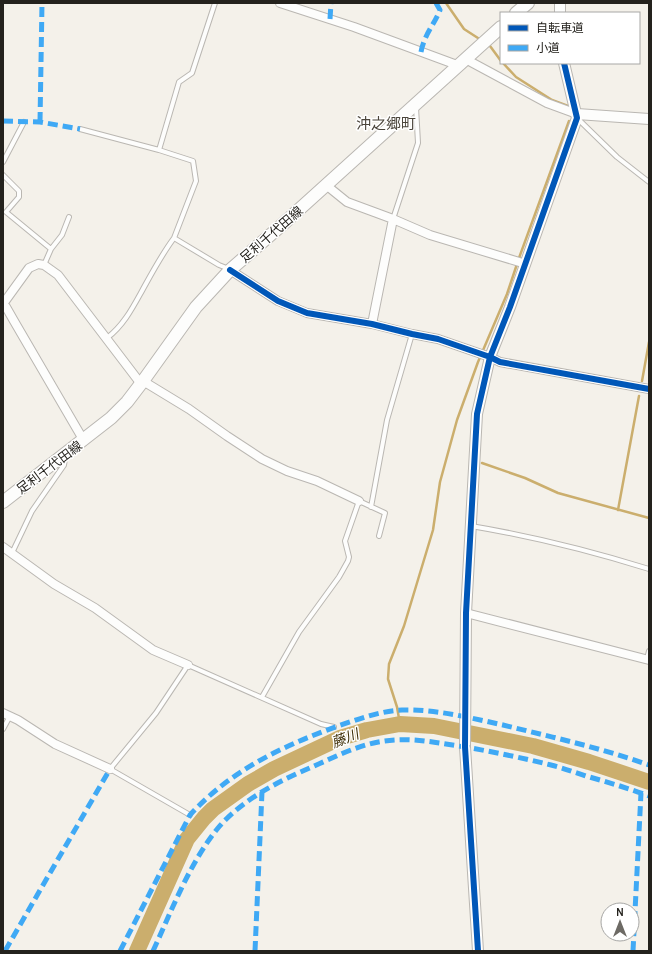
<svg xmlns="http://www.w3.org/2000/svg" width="652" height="954" font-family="Karla,'Noto Sans JP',sans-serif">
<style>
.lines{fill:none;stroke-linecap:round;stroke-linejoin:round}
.stream{stroke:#cbae6d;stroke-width:2.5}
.river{stroke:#cbae6d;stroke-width:16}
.service-casing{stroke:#bab7b2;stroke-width:6}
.minor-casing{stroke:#bab7b2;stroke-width:10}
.tertiary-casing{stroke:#bab7b2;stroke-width:12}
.primary-casing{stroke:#bab7b2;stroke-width:14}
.service{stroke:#fdfdfc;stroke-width:4}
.minor{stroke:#fdfdfc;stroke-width:8}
.tertiary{stroke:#fdfdfc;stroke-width:10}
.primary{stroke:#fdfdfc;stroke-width:12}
.quiet{stroke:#3fa9f5;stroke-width:5;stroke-dasharray:10 5;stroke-linecap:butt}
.cycleway-casing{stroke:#fff;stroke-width:8}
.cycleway{stroke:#0057b8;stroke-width:6}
.labels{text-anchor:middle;stroke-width:3;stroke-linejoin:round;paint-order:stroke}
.street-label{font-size:13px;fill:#24221d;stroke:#fff}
.water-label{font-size:14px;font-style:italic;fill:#3c2b03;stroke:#fff}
.quarter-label{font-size:15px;fill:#4a443a;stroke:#fff}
</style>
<rect width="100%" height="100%" fill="#f4f1ea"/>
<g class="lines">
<path class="stream" d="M446,3l18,26 17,11
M486,44l4,2 11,15
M503,63l13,14 36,23 16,6
M642,381l7,-39
M482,463l43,15 33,15 91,25
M618,510l21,-114
M400,724l-3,-17 -9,-28 1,-15 15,-38 29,-96 7,-48 17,-62 21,-58 29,-68 12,-36 50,-137"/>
<path class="river" d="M137,951l50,-112 17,-21 9,-9 35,-25 26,-15 66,-31 27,-8 33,-6 34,2 99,20 56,16 60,20"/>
<g class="service-casing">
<path id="service" d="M577,118l40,39 32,25
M80,129l79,21 34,11 3,20 -22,57 45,27 10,4
M159,150l20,-68 13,-9 23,-70
M3,162l21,-40
M3,175l16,16v6l-13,15 45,37
M393,219l25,-76 -2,-36
M44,265l7,-16 11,-14 7,-18
M107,338c17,-13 26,-31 36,-49 10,-18 19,-35 31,-51
M371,507l16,-87 25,-86
M471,526c60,10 120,25 178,43
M12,553l20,-42 32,-46 1,-7
M647,659l2,-8
M262,697l37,-65 40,-55 9,-16 1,-4 -4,-16 14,-40 26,12 -6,23
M3,729l7,-13
M190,815l-80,-46 46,-56 32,-48 133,59 13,3"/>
</g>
<g class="minor-casing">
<path id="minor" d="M280,3l74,24 103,38
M466,58l5,4 76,41 30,11
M326,185l21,17 46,17 37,16 96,29
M230,270l48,31 29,12 65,11 40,10 26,5 52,18 10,5 149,27
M3,304l26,-36 9,-4 6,1 14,10 83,109
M3,305l3,2 8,14 70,120
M372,324l21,-105
M143,381l46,28 38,27 35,23 25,12 30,10 42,20
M3,547l51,37 41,24 58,42 35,15
M466,613l183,47
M3,713l15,7 37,24 55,25"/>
</g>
<g class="tertiary-casing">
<path id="tertiary" d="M560,13v-10
M577,114l72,5
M478,951l-13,-204 1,-134 11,-199 13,-57 20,-50 67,-189 -13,-55"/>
</g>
<g class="primary-casing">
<path id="primary" d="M516,13l12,-10
M3,502l108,-84 16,-16 16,-21 53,-74 34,-37 53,-46 218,-197"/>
</g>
<use href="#service" class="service"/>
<use href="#minor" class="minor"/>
<use href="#tertiary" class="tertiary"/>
<use href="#primary" class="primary"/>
<path class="quiet" d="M330,19l1,-16
M421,52c3,-17 13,-27 19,-42l-4,-7
M3,121l37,1 40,7
M40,122l2,-119
M5,951l105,-182
M120,951l70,-136c40,-44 92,-69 148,-89 21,-7 42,-15 64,-16 34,-1 69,8 101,15 49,12 98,23 146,40
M153,951c18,-39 37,-89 65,-123 22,-26 55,-44 87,-58 26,-11 51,-25 79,-29 28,-4 54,2 81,6 29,5 58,11 86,18 12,3 23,7 35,11 21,6 42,12 63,20
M255,951l7,-159
M633,951l8,-158"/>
<g class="cycleway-casing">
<path id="cycleway" d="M230,270l48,31 29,12 65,11 40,10 26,5 52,18 10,5 149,27
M478,951l-13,-204 1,-134 11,-199 13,-57 20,-50 67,-189 -13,-55"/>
</g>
<use href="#cycleway" class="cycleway"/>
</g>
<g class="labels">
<g class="street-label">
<text transform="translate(271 234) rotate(-41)" y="5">足利千代田線</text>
<text transform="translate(49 467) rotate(-37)" y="5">足利千代田線</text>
</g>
<g class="water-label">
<text transform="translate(345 738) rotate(-21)" y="5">藤川</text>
</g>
<g class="quarter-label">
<text x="386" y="129">沖之郷町</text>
</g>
</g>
<rect width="652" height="954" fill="none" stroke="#24221d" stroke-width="8"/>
<rect x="500" y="12" width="140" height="52" fill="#ffffff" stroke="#a7a7a5"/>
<rect x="508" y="25" width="20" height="6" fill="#0057b8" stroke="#a7a7a5"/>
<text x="536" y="32" font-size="12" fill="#24221d">自転車道</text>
<rect x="508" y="45" width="20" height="6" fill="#3fa9f5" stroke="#a7a7a5"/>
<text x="536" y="52" font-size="12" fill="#24221d">小道</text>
<g transform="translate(620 922)"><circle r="19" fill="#ffffff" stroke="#a7a7a5"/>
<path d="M0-3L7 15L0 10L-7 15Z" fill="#6d6a65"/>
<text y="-6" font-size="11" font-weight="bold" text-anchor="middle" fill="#24221d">N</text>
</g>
</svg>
